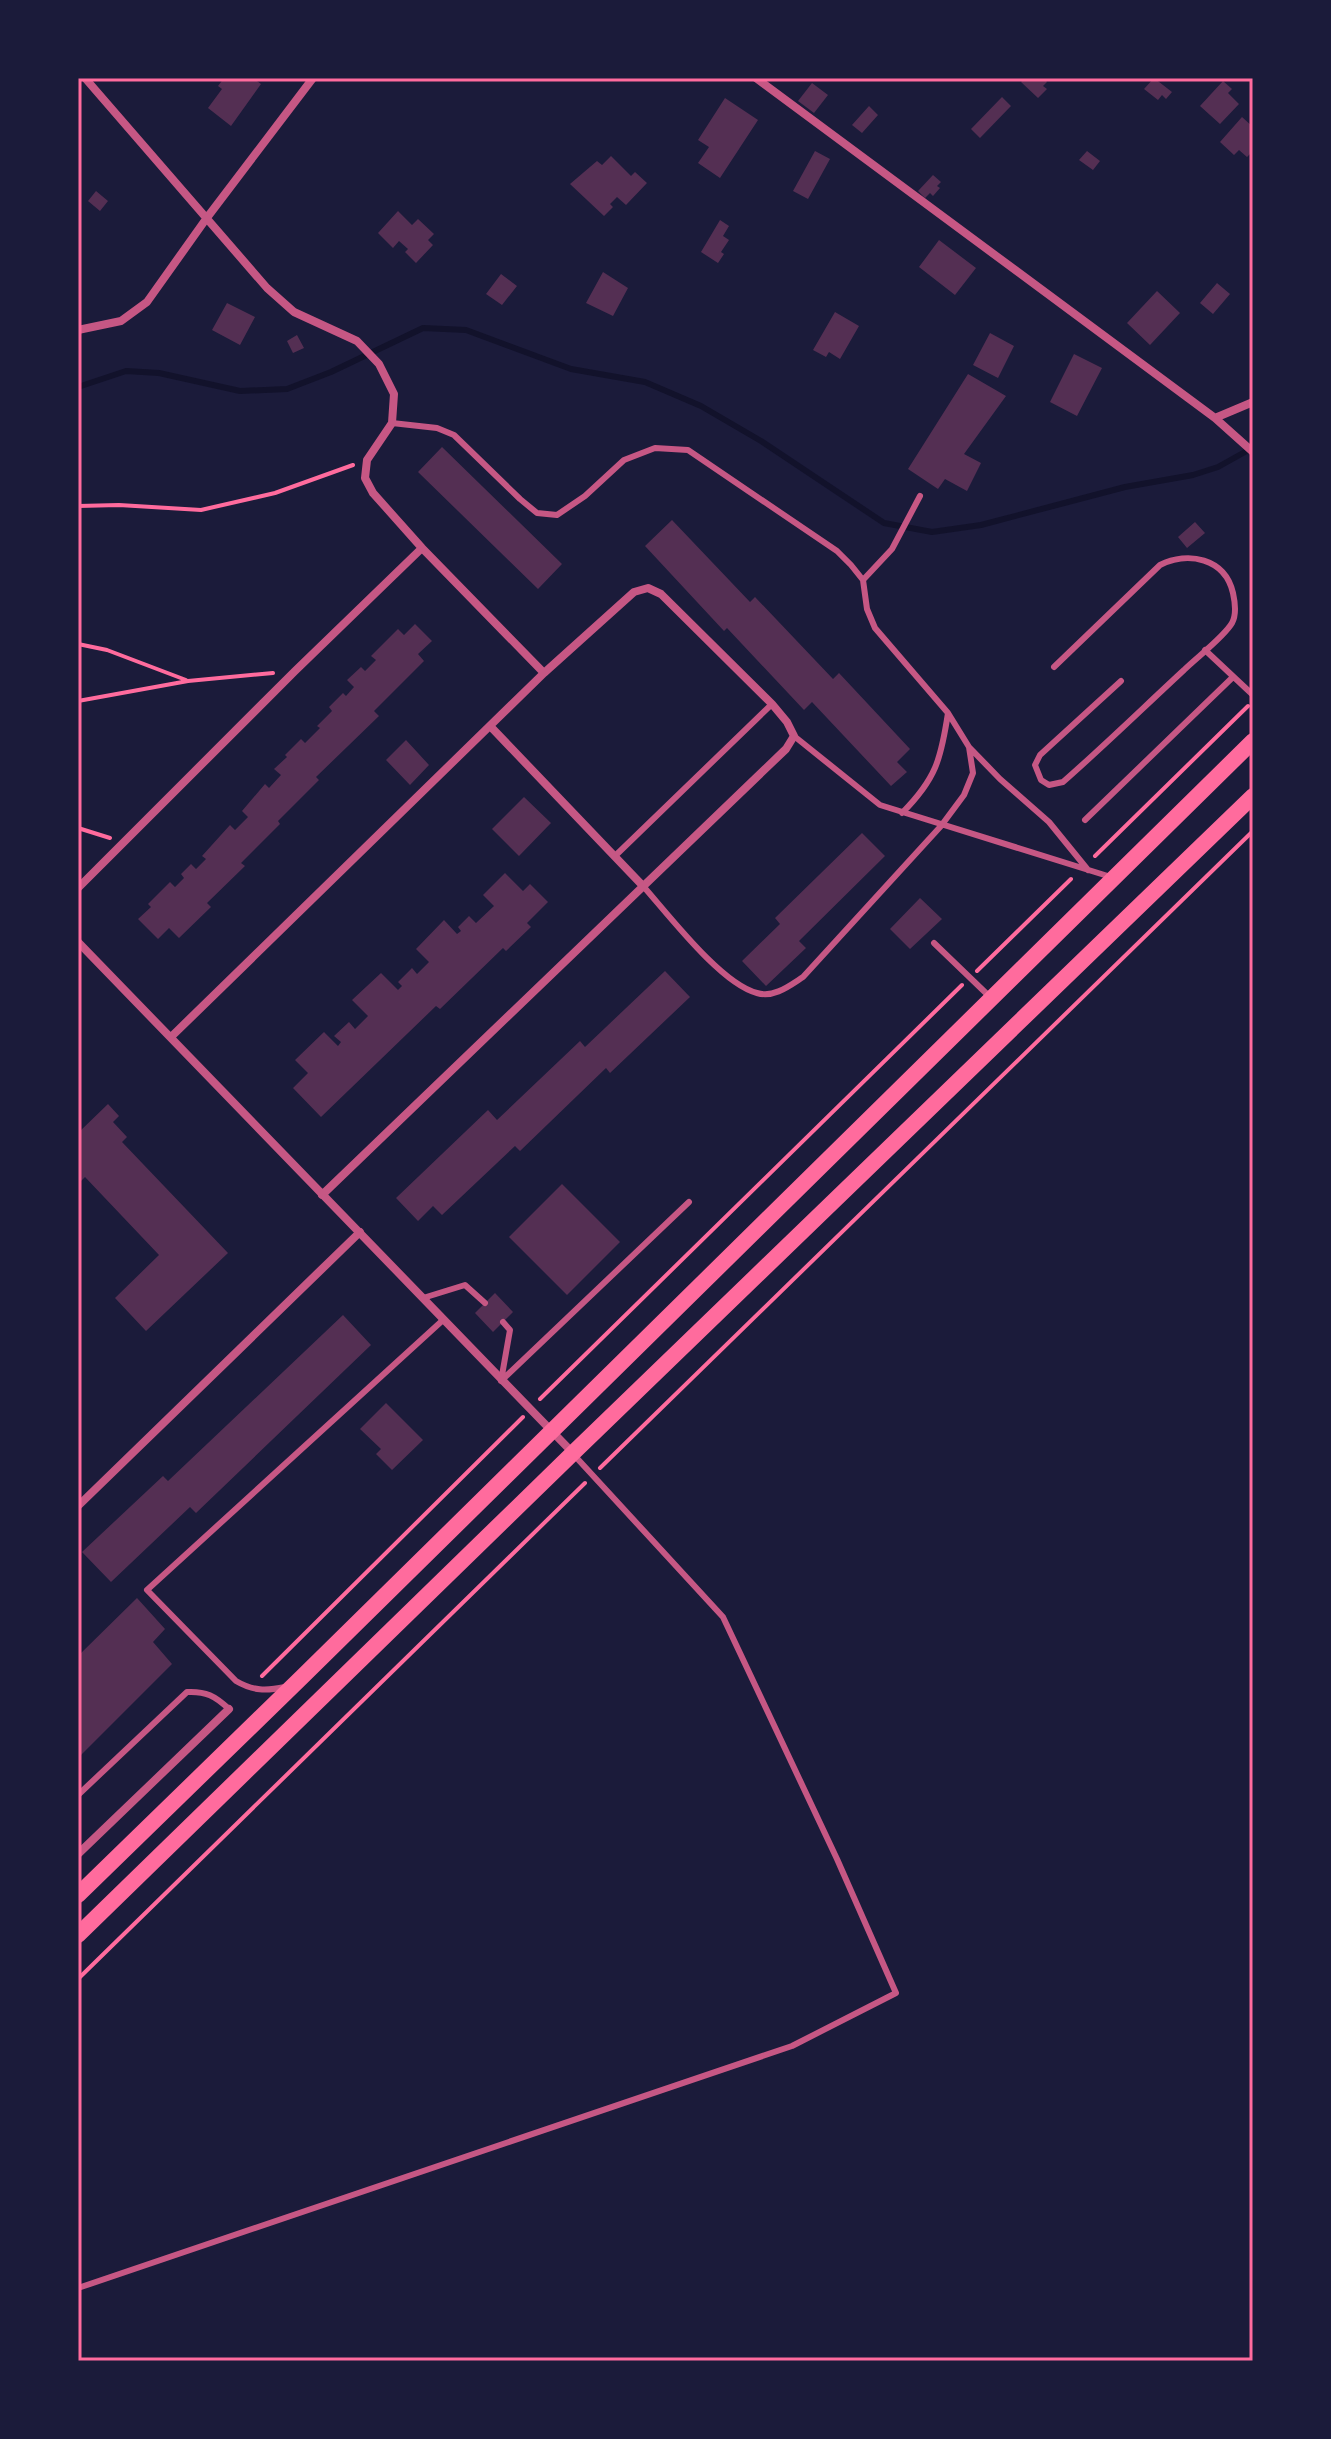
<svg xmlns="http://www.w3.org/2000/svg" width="1331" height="2439" font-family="'Source Serif 4',serif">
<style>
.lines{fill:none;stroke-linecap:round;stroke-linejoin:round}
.stream{stroke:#12122b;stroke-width:6}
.building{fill:#542f53}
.path{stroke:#ff6b9d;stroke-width:4}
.service{stroke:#c65784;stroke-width:6}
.minor{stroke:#c65784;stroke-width:8}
.secondary{stroke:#ff6b9d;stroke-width:16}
.neatline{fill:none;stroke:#ff6b9d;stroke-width:3}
</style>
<rect width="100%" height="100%" fill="#1b1b3a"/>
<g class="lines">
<path class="stream" d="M78,387l48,-16 33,2 81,18 47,-2 44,-17 92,-44 43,2 105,39 74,13 56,24 60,35 123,82 48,9 49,-7 144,-38 68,-12 25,-8 34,-19"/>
</g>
<path class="building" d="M224,78h29l8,6 -30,42 -23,-18 14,-19 -4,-3z
M1025,78h19l3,4 -4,4 4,3 -9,9 -17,-16z
M1154,78l18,14 -6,7 -4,-4 -4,5 -14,-11z
M1223,81l9,8 -4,4 11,11 -19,20 -20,-18z
M812,83l16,12 -14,18 -16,-12z
M1002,97l9,9 -31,32 -9,-9z
M725,98l33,22 -38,58 -22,-15 11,-16 -11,-7z
M869,106l9,9 -16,18 -10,-8z
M1242,117l11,10v24l-6,6 -8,-7 -5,5 -14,-13z
M815,151l15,8 -22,40 -15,-8z
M1087,151l13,10 -7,9 -14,-10z
M611,156l20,20 4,-4 12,11 -21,22 -9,-8 -7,7 3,3 -9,9 -34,-32 27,-23 5,4z
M933,175l8,7 -4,4 3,2 -7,8 -3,-3 -5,5 -7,-7z
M96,191l12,10 -8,10 -12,-10z
M398,211l14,14 6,-6 16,15 -6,6 5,5 -17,18 -11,-11 3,-3 -9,-8 -6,7 -15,-15z
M720,220l9,6 -6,10 6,4 -8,12 3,2 -6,9 -17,-11z
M939,240l37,28 -21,27 -36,-28z
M603,272l25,16 -15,28 -27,-13z
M501,274l16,12 -15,19 -16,-11z
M1217,283l13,11 -17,20 -13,-11z
M1157,291l23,22 -30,32 -23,-22z
M227,303l28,14 -15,28 -28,-15z
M835,312l24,14 -19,33 -11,-7 -3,5 -13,-7z
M990,333l24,13 -16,32 -25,-13z
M297,335l7,13 -11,5 -6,-12z
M1074,354l28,14 -25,48 -27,-14z
M968,374l38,22 -42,58 17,9 -14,28 -22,-12 -7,10 -30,-20z
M442,447l120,117 -24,25 -120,-117z
M672,520l78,82 5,-5 78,82 6,-6 71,76 -13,13 10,10 -16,14 -79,-84 -8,8 -77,-82 -3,3 -79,-85z
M1195,522l10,11 -18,15 -9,-11z
M415,624l17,17 -14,13 6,7 -50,50 5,5 -63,61 3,3 -41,41 2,3 -39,39 4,3 -38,37 4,4 -32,31 -10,-10 -11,11 -20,-20 13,-12 -3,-3 22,-22 5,5 9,-9 -3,-4 10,-10 5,5 10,-10 -4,-3 28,-31 5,5 13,-13 -6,-6 23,-27 4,4 12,-13 -7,-6 13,-12 -2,-2 16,-16 4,4 15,-15 -3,-2 15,-15 -3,-4 14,-14 3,3 8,-9 -7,-7 14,-13 4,4 11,-11 -5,-4 27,-27 6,6z
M406,740l23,25 -19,20 -24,-25z
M524,797l27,26 -32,33 -27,-27z
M862,833l23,23 -86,85 7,7 -40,38 -24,-25 38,-37 -5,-6z
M505,873l18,18 7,-7 18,18 -21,21 4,4 -25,24 -3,-3 -63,61 -4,-3 -115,111 -28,-29 15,-15 -13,-13 29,-28 14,14 3,-4 -7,-6 15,-14 6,7 13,-13 -16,-16 29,-27 17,17 4,-4 -4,-4 14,-14 5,6 12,-12 -13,-13 28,-29 13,14 4,-3 -3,-4 11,-11 7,7 18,-17 -11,-11z
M920,898l22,21 -32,30 -20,-20z
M665,971l25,26 -80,76 -4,-5 -86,83 -5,-5 -73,69 -9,-9 -15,15 -22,-23 92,-88 9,10 83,-79 5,6z
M108,1104l11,12 -6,6 14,15 -5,5 106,111 -82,78 -31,-33 44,-43 -74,-78 -7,7v-51z
M562,1184l58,58 -53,53 -58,-58z
M495,1293l18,19 -20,20 -18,-19z
M343,1315l28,30 -175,168 -6,-6 -79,75 -29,-30 81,-76 5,5z
M386,1403l37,37 -31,30 -16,-16 5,-5 -21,-20z
M137,1598l28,31 -12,13 19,22 -94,94v-102z"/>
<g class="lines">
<path class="path" d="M78,506l41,-1 82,5 74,-17 78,-28
M78,644l29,6 79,30
M78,701l110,-20 85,-8
M78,828l32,10
M1095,856l153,-150
M977,971l94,-92
M540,1399l422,-414
M600,1468l653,-637
M262,1676l261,-259
M78,1979l507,-496"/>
<path class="service" d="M392,423l45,5 17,7 66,64 17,14 20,2 28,-19 39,-36 31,-12 33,2 149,101 14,14 12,15 4,29 8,19 73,85c-7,46 -12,66 -46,100
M863,580l29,-31 28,-53
M1205,650l48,45
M1054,667l106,-102c28,-14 65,-7 73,28 2,9 4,21 -1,30 -8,14 -36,35 -48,47 -40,37 -80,76 -121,112l-14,3 -8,-5 -6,-15 5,-10 81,-74
M794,736l86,69 231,72
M969,747l31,32 49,43 39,48
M1085,820l148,-143
M615,856l157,-152
M643,886c25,28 78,98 114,107 17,5 32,-7 46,-16l138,-151 23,-31 9,-22 -4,-26 -21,-34
M934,943l55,53
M423,1298l42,-13 20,18
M501,1381l188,-179
M501,1381l9,-51 -7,-8
M285,1687c-19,4 -32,4 -49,-6l-89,-91 296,-270
M78,1795l109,-103c19,-1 28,4 42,17
M78,2288l714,-242 104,-53 -59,-134 -114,-242 -149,-162"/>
<path class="minor" d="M85,78l182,210 27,24 63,29 22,23 15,30 -2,29 -25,37 -2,18 8,15 49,55 122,125
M756,78l459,340 38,-16
M78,330l43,-9 26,-19 59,-83 107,-141
M1215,418l38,34
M491,727l152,159
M78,888l217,-217 127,-123
M78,942l495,511
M171,1037l373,-364 90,-81 14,-4 13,6 111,110 15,18 7,14 -8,13 -464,446
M78,1506l282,-274
M78,1854l151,-145"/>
<path class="secondary" d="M78,1895l224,-218 951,-936
M78,1935l495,-482 680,-657"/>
</g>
<rect width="1331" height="2439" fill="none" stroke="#1b1b3a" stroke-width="160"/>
<rect x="80" y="80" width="1171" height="2279" class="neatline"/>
</svg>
